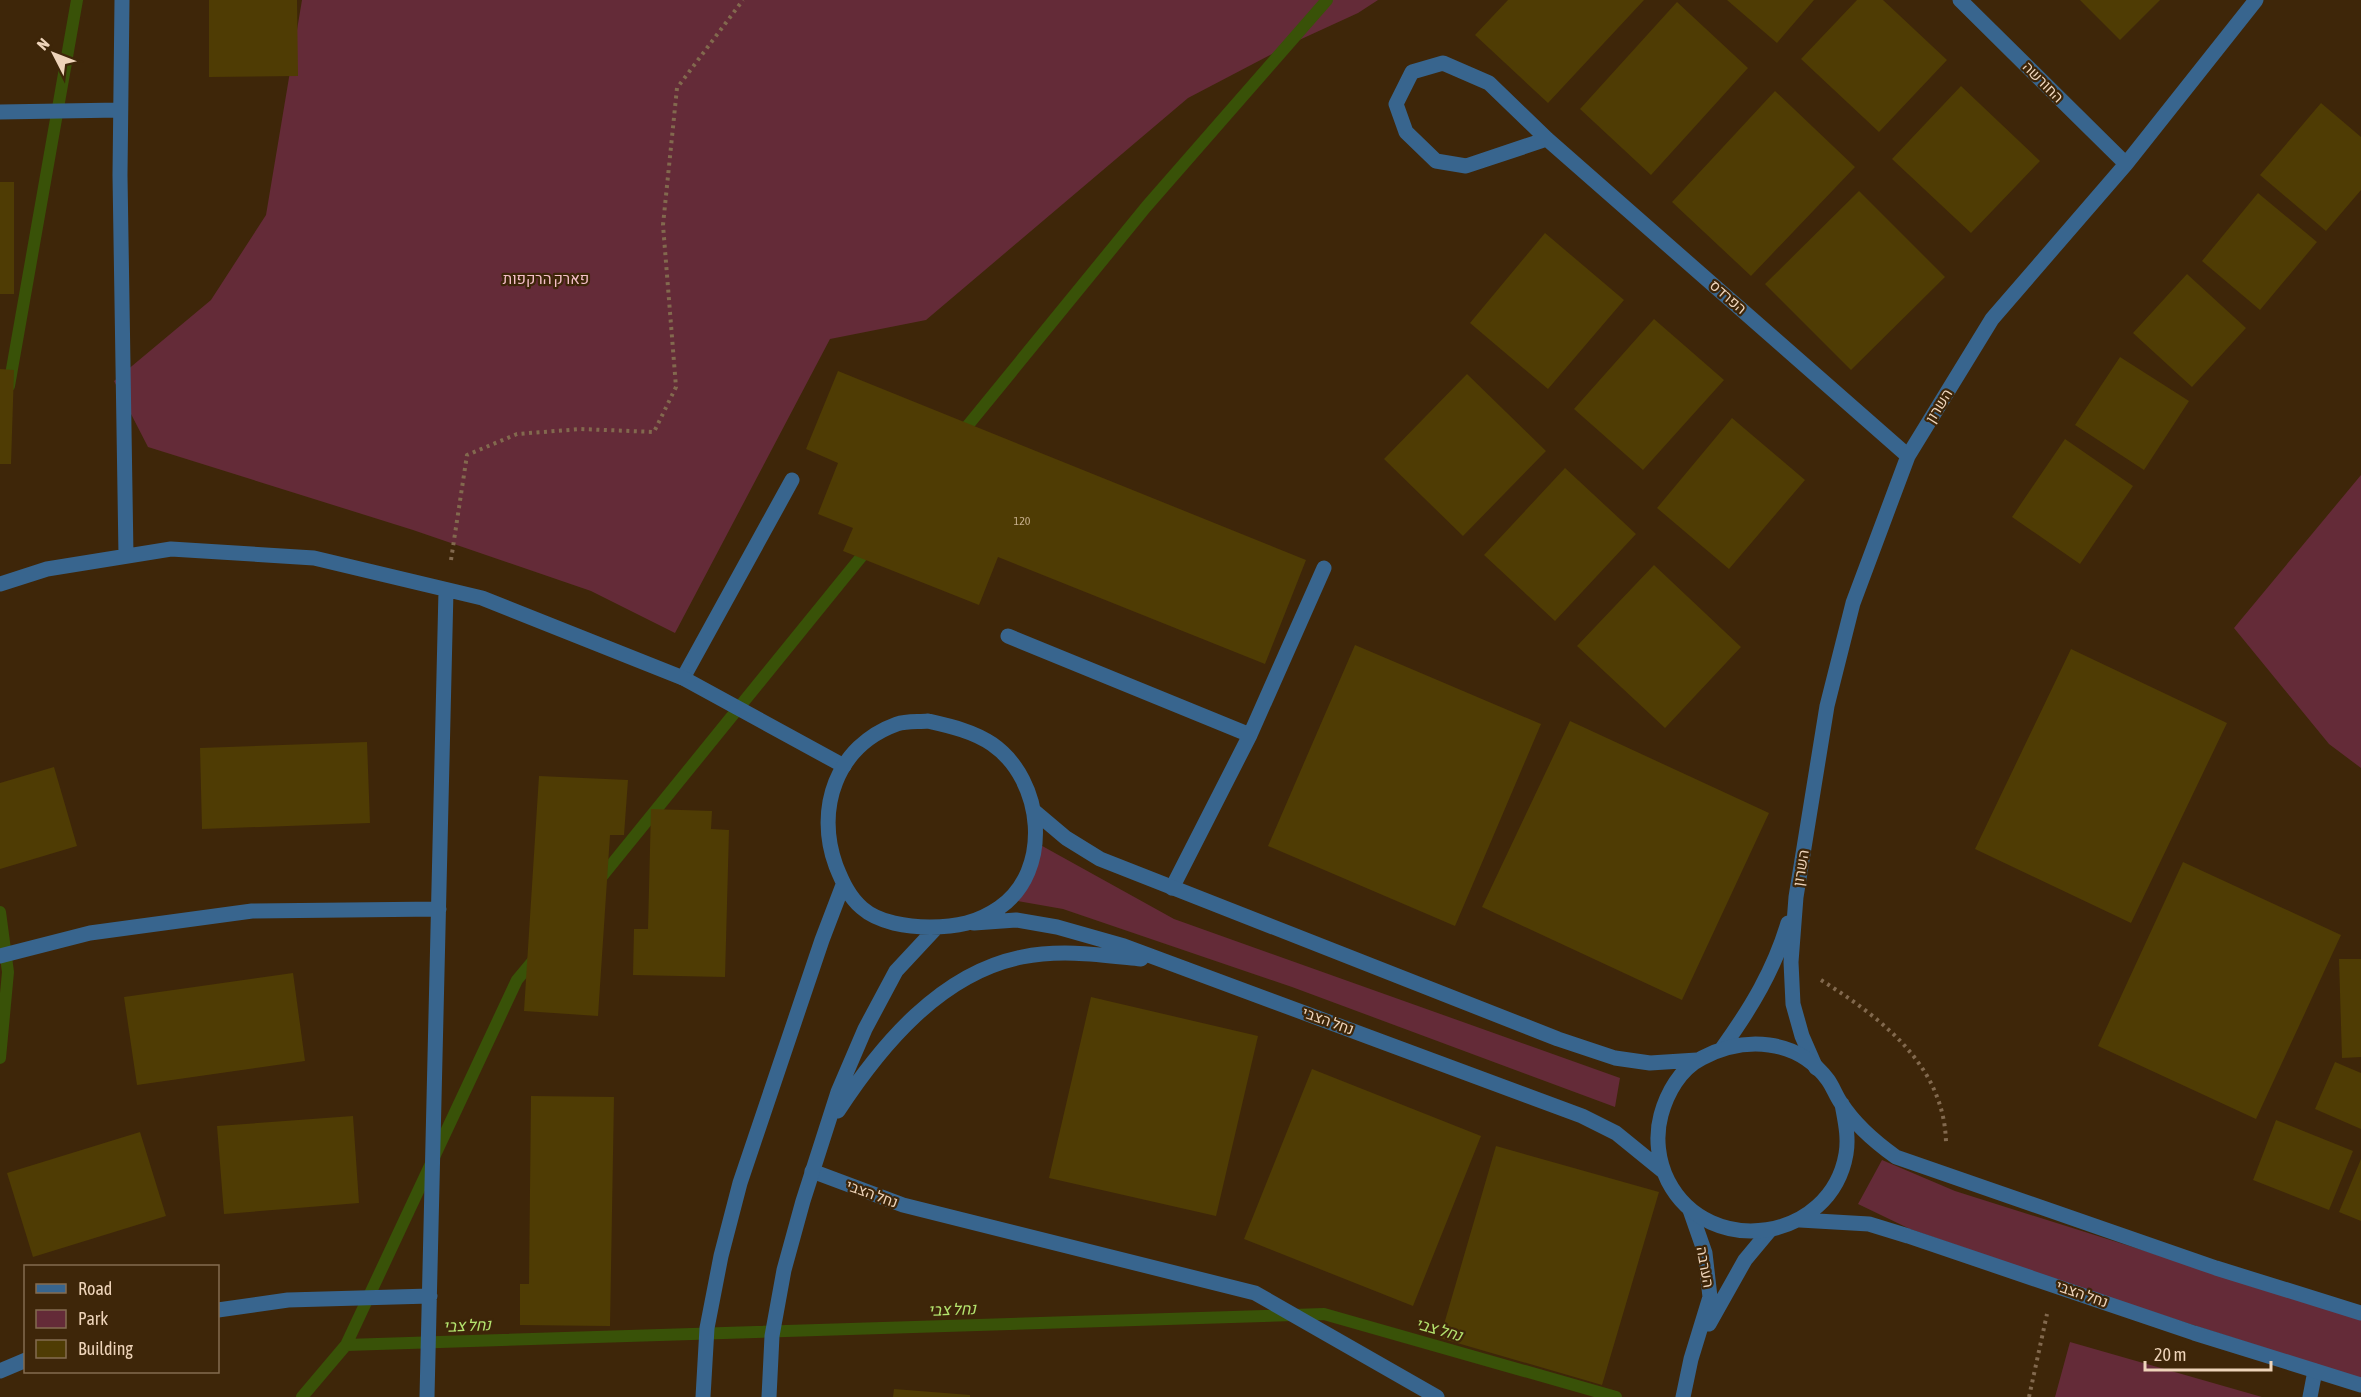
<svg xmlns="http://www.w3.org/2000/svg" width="2361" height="1397" font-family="'Asap Condensed',Heebo,sans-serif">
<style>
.green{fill:#642b38}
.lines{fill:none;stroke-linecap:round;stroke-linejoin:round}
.stream{stroke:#395208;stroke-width:12}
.building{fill:#4f3c04}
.path{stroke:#82694e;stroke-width:4;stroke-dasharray:3 4.5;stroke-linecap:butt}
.service{stroke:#38658e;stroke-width:15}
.minor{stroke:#38658e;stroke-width:15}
.tertiary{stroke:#38658e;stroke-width:15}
.labels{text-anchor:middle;stroke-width:4.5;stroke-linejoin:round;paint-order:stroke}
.number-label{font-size:12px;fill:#c6ae8c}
.street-label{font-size:15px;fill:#eed4ba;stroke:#3e2609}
.park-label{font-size:15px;fill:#f5c0c9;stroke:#3e2609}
.water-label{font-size:16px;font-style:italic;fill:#b3e36e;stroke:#3e2609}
</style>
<rect width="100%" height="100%" fill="#3e2609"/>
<path class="green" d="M302,0h1076l-20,13 -61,28 -109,57 -262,222 -96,19 -155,294 -84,-42 -178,-61 -265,-83 -34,-66 97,-81 55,-85z
M2361,475v293l-32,-24 -95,-116z
M1035,842l139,77 446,159 -5,29 -323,-120 -229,-78 -51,-9z
M1882,1160l73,31 406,128v60l-258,-83 -193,-67 -52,-25z
M2070,1342l192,55h-207z"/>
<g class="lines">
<path class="stream" d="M9,386l68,-386
M960,435l186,-228 181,-207
M599,880l271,-334
M0,912l8,60 -8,86
M346,1345l171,-365 20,-24
M302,1397l44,-52 978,-31 292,83"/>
</g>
<path class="building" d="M209,0h88l1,76 -89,1z
M1508,0h136l-96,103 -73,-68z
M1727,0h87l-37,43z
M1857,0h26l64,60 -68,72 -78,-73z
M2080,0h80l-40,40z
M1677,2l71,66 -97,107 -71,-66z
M1961,86l79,75 -69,72 -79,-74z
M1775,91l80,76 -104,109 -79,-74z
M2321,103l40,34v53l-35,41 -66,-56z
M0,182h14v112h-14z
M1859,191l86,86 -94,93 -86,-86z
M2258,193l59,49 -57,68 -58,-49z
M1545,233l79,67 -76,89 -78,-66z
M2187,274l59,54 -54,59 -59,-54z
M1654,319l70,61 -81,90 -69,-61z
M2120,357l69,44 -45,69 -69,-45z
M0,369l14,1 -3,94h-11z
M838,371l468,189 -41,104 -267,-107 -19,48 -136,-54 10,-23 -35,-14 20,-51 -32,-14z
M1467,374l79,77 -83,85 -79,-77z
M1732,418l73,62 -76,89 -72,-61z
M2065,439l68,47 -53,78 -68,-47z
M1565,468l71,66 -81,87 -71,-66z
M1654,565l87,82 -76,81 -88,-82z
M1355,645l186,79 -86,202 -187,-80z
M2071,649l156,74 -96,200 -156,-74z
M1570,721l199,92 -87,187 -200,-93z
M367,742l3,81 -168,6 -2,-81z
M54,767l23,79 -77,23v-86z
M539,776l89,4 -4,55h-14l-12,181 -74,-5z
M651,809l61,2 -1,18 18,1 -4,147 -92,-2 1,-46h14z
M2183,862l158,73 -85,184 -158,-73z
M2339,959h22v98l-19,1z
M293,973l12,88 -168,24 -13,-88z
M1091,997l167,39 -42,180 -167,-38z
M2335,1062l26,11v56l-46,-20z
M1312,1069l169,67 -68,170 -169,-67z
M531,1096l83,1 -4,229 -90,-1v-41h9z
M353,1116l6,87 -135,11 -7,-88z
M2276,1120l77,31 -24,59 -76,-30z
M140,1132l26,84 -133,41 -26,-84z
M1496,1146l163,46 -57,193 -162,-47z
M2361,1159v62l-22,-9z
M894,1389l76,6v2h-77z"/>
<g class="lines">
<path class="path" d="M451,560l16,-105 50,-21 64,-5 73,3 22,-45 -13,-162 14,-137 66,-88
M1821,980c60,38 123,85 125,162
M2029,1397l18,-83"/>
<path class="service" d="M1008,636l242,99
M683,678l109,-198
M1172,888l78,-153 74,-167"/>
<path class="minor" d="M122,0l-2,175 6,381
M1960,0l166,164
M0,112l120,-2
M1547,139l-81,27 -30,-5 -30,-29 -10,-28 16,-32 31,-9 46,20 58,56 361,317
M0,584l47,-15 124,-20 143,9 168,40 201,80 161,88
M0,956l90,-23 162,-22 187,-2
M1723,1047c28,-39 51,-77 65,-124
M1816,1068l-14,-32 -9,-32 -2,-42 5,-65 31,-191 26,-103 55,-147 84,-137 134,-155 130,-164
M812,1171l91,34 352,88 182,104
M218,1310l70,-10 142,-4
M1709,1324l36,-64 25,-30
M0,1371l26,-11
M427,1397l19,-807
M1683,1397l8,-38 19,-62 -5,-44 -15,-43
M2310,1397l5,-26"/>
<path class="tertiary" d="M928,721c22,5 45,10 64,23 52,36 61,127 7,164 -22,15 -42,19 -69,19 -22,0 -51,-4 -68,-19 -13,-11 -20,-27 -26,-42 -21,-57 0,-120 61,-142 9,-3 21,-2 31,-3z
M1034,811l32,27 34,21 458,180 57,19 35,5 47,-3
M974,923l42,-3 41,7 67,19 458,170 34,17 48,39
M1842,1104c3,17 7,33 4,50 -15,87 -137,106 -178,27 -10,-20 -13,-44 -7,-66 6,-22 19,-46 41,-57 42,-22 95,-20 126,22 5,7 8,16 13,23 14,22 34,39 55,54l320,111 145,45
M838,1111c43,-66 103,-138 184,-154 39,-8 80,-2 119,2
M1800,1220l69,4 39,12 286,97 167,52
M703,1397l4,-69 14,-72 19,-73 82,-243 21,-55
M769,1397l3,-61 12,-66 19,-69 35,-109 27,-63 31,-58 41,-44"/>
</g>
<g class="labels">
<g class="number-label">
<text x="1022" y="525">120</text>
</g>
<g class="street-label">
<text transform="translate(2043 82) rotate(45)" y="5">החורשה</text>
<text transform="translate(1728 297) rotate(41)" y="5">הפרדס</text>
<text transform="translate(1939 406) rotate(-58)" y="5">השרון</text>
<text transform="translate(1801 868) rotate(-81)" y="5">השרון</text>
<text transform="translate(1328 1021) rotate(20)" y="5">נחל הצבי</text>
<text transform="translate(872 1194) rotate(20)" y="5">נחל הצבי</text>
<text transform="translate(1705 1267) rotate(80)" y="5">הערבה</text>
<text transform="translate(2082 1294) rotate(19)" y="5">נחל הצבי</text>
</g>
<g class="park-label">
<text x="546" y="284">פארק הרקפות</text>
</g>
<g class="water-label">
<text transform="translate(952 1309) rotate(-2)" y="6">נחל צבי</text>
<text transform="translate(467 1325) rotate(-2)" y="6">נחל צבי</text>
<text transform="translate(1439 1329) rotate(16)" y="6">נחל צבי</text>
</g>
</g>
<rect x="24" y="1265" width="195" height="108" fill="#3e2609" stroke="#846c50" stroke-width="1.5"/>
<rect x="36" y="1284" width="30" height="9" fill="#38658e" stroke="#846c50" stroke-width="1.5"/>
<text x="78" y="1295" font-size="18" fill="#eed4ba">Road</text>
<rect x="36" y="1310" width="30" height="18" fill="#642b38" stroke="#846c50" stroke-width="1.5"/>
<text x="78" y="1325" font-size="18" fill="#eed4ba">Park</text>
<rect x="36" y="1340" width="30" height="18" fill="#4f3c04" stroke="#846c50" stroke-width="1.5"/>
<text x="78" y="1355" font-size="18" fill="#eed4ba">Building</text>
<g transform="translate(54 54) rotate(312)" stroke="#3e2609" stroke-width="4.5" paint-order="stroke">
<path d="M0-4.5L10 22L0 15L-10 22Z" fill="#eed4ba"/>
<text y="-9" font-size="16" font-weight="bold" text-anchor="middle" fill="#eed4ba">N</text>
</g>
<path d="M2145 1361v9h126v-9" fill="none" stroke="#eed4ba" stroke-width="3"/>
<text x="2154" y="1361" font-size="18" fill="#eed4ba" stroke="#3e2609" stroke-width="4.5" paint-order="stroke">20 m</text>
</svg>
